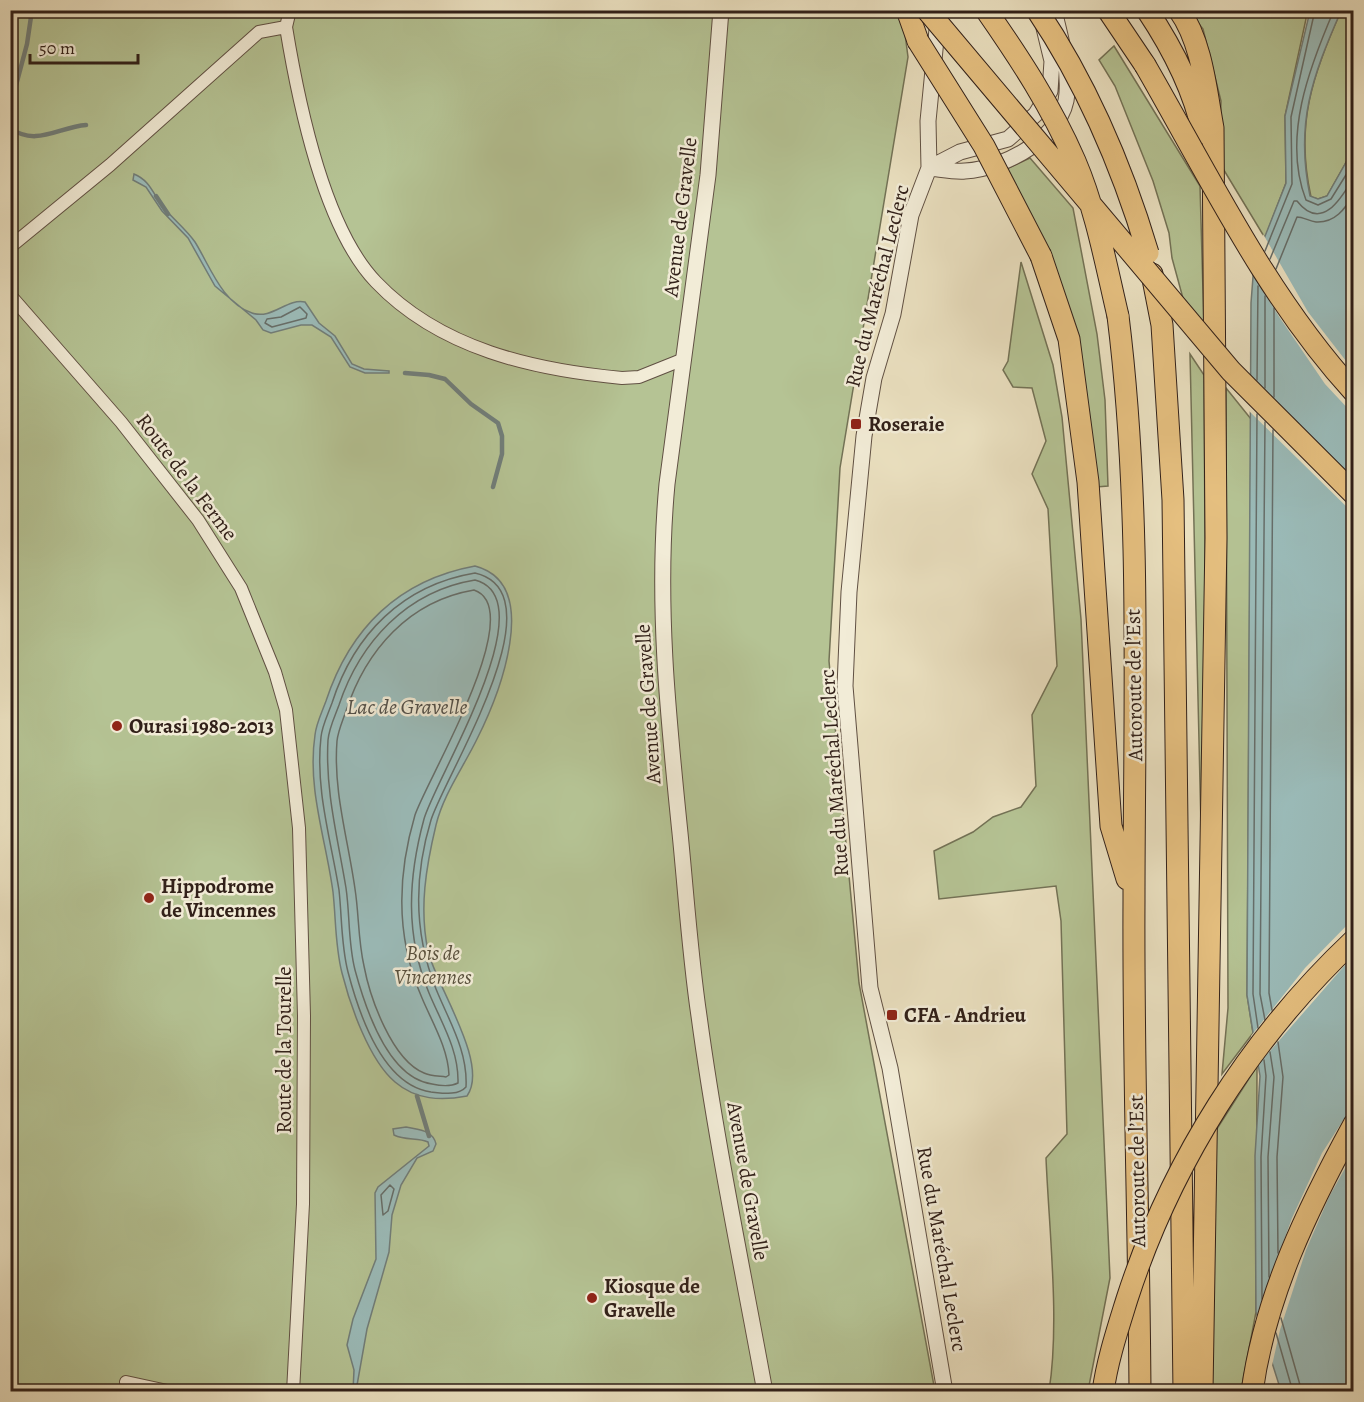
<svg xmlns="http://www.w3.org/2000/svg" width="1364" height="1402" font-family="Alegreya,serif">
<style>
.green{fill:#b5c394;stroke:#737256;stroke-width:1.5}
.water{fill:#9bbcba;stroke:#717e7a;stroke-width:1.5}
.pier{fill:#ebe1c1}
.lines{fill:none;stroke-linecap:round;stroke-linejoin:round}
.shore{stroke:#666e6a;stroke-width:1.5}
.stream{stroke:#717e7a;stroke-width:4.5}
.minor-casing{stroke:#605043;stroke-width:14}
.tertiary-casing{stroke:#605043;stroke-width:17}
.motorway-casing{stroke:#312019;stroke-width:23}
.minor{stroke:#f2ecd7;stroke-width:12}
.tertiary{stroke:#f2ecd7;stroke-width:15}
.motorway{stroke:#e6c080;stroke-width:21}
.motorway-bridge-casing{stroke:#312019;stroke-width:23;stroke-linecap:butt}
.motorway-bridge{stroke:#e6c080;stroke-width:21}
.poi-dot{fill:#8f2418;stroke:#f2ecd7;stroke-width:2}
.labels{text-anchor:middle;stroke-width:5;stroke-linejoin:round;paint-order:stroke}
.street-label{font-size:21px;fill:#312019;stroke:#f2ecd7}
.poi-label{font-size:21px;font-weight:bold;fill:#312019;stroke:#f2ecd7;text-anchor:start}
.park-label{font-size:21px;font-style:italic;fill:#59513e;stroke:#f2ecd7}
.water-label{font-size:22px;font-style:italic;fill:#514f49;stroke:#f2ecd7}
</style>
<rect width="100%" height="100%" fill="#ebe1c1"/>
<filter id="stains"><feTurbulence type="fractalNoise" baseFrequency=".00333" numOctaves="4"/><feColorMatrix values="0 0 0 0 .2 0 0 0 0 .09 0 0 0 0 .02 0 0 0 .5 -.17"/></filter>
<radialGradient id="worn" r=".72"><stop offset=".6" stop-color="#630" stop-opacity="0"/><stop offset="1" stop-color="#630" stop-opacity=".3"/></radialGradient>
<path class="green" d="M10,11h892l6,46 -68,411 -11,193 30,322 76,408h-924z
M1189,11h115l2,8 -21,97 1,67 -21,55 -46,-76 2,-61 -18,-72z
M1341,11h12v139l-26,46 -9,3 -7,-2c-16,-73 1,-120 30,-186z
M1114,46l86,140 4,141 -20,-25 -12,-44 -3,-25 -16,-52 -38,-95 -16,-26z
M1030,158l43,50 24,126 8,66 3,86 -12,1 -18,-118 -72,-200z
M1021,262l32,103 9,52 19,202 29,659 -22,113h-39c11,-69 0,-161 -3,-233l21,-24 -6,-213 -5,-35 -117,13 -5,-48 39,-19 20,-15 28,-10 15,-21 -4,-71 25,-49 -9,-157 -16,-35 14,-33 -14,-53 -19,-1 -10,-17 5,-9z
M1190,354l14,21 3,500 -5,-5z
M1226,388l25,31 -4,576 6,38 -31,41 6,-66z
M1257,1066l-1,246 -15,79 -31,1 3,-257z"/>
<path class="water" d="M1310,11h31c-29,66 -46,113 -31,185l8,3 9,-3 26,-46v1241h-72l-25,-79 -1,-156 5,-80 -13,-81 4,-692 3,-39 32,-81 -1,-67z
M134,174c17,7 19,21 30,34 10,12 22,21 31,34 15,24 27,61 57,71 20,7 35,-15 53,-11l14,21 16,13 17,28 12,5 25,2v2h-24l-15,-6 -19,-30 -19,-12h-11l-30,8 -8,-3 -7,-10 -41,-34 -27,-48 -26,-27 -16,-24 -13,-7z
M475,566c69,18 23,131 2,173 -13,27 -34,56 -41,86 -10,42 -17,83 -8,126 8,35 62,113 39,145 -26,5 -51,4 -72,-14 -26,-22 -45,-77 -53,-109 -7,-27 -6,-54 -9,-81 -7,-52 -26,-104 -18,-157 1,-11 7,-23 11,-34 24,-73 73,-121 149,-135z
M406,1127c13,3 27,3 30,17l-3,7 -16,7 -16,27 -9,30 -3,37 -22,77 -11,62h-3l1,-21 -7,-25 6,-26 23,-60 -1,-66 3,-6 51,-41 -1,-4c-10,-5 -22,-1 -34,-7l-1,-6z"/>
<path class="pier" d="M1263,234l45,78 45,58v44l-28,-30 -45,-66 -30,-48z
M1248,373l105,106v34l-105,-103z
M1353,919v37l-97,111 -5,-31 54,-68z
M1353,1105v49l-24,43 -23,53 -26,80 -9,40 -16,-49 37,-103 30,-65z"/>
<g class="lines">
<path class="shore" d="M1334,10c-25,58 -52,128 -28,190l12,5 13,-6 23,-37
M1265,251l27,-67 -1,-67 24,-107
M1270,259l24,-58h3c25,32 45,-4 57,-24
M1276,269l21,-52c6,0 12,4 19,5 19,1 29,-13 38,-28
M300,307l7,7 -1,4 -34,9 -7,-4 2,-4 14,-2z
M1274,308v89
M1257,380l1,-94
M1265,388v-92
M1257,414l-4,580 5,34
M1265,422l-5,572 5,26
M475,573c87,20 -31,204 -44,247 -17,56 -17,114 5,169 13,32 32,62 30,98 -8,9 -24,6 -35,5 -49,-7 -72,-78 -83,-120 -7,-27 -6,-55 -9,-82 -8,-50 -24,-101 -18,-153 1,-11 7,-23 11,-34 22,-69 71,-118 143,-130z
M475,580c73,19 -41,201 -51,239 -16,59 -19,116 5,174 12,29 30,57 29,90 -8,4 -17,3 -26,1 -44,-6 -67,-77 -77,-114 -7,-27 -5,-55 -9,-82 -8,-49 -21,-97 -18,-148 1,-12 7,-24 11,-35 21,-63 68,-114 136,-125z
M474,590c56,19 -48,191 -59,225 -18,61 -19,124 7,183 10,24 26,50 27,77l-3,2c-7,-1 -16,-1 -22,-4 -32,-13 -54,-75 -60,-107 -6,-26 -5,-52 -9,-77 -7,-50 -22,-98 -18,-148 1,-10 6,-21 9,-30 20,-61 63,-110 128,-121z
M1272,1010l-3,-17 4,-563
M1278,1042l5,35 -6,80 1,96
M390,1185l4,4 -6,22 -5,4 -2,-20z
M1269,1277l-1,-120 6,-80 -4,-25
M1262,1299l-1,-142 5,-81 -2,-16
M1281,1318l21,74
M1276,1333l17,59"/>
<path class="stream" d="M10,108l17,-64 5,-34
M10,128c26,19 49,-1 76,-3
M156,196l12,18
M405,373l24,2 16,4 26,25 27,19 4,13v18l-9,33
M417,1096l12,40"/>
<g class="minor-casing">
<path id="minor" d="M290,10l-4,17c12,73 38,201 90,255 64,67 158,88 246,96l17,-1 45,-18
M10,247l100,-82 149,-133 27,-5
M10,295l111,127 77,98 43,68 34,84 11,38 13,118 5,188 -1,188 -10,188
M126,1382l46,10"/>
</g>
<g class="tertiary-casing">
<path id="tertiary" d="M721,10l-13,165 -41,309c-11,117 1,232 13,349 6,60 10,122 19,183 17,126 43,250 66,376
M938,19l-10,102 1,47 -18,47 -18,99 -19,64 -10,58 -15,156 -4,94 25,302 20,80 55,324
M929,168c11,1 25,4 36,3 40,-2 100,-35 102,-78 2,-28 -7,-56 -13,-83
M929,168l31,-16 48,-13 28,-25 14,-23 2,-30 -8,-33"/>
</g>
<g class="motorway-casing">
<path id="motorway" d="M907,10l11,31
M1108,10l37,55
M1147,10c24,36 47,81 56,123
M1179,10c23,32 27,80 34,118l3,410 -14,854
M1041,256l28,83 19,143 23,344 16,53
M1152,274l10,51 11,175 11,892
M1118,316c24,193 16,390 16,584 -1,164 5,328 6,492
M1252,1392c13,-96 56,-184 102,-268"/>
</g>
<use href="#minor" class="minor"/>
<use href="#tertiary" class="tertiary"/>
<use href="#motorway" class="motorway"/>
<g class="motorway-bridge-casing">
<path id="motorway-bridge" d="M927,10l304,361 123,123
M986,10c34,49 65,96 89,151 21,49 31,104 43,155
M1037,10c51,76 85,156 111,243
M918,41l66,105 57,110
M1145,65c64,111 122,232 209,327
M1103,1392c4,-31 15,-64 24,-93 44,-136 123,-261 227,-359"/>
</g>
<use href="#motorway-bridge" class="motorway-bridge"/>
</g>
<g class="poi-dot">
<rect x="850" y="418" width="12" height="12" rx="3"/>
<circle cx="117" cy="726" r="6"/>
<circle cx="149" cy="898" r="6"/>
<rect x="886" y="1009" width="12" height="12" rx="3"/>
<circle cx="592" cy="1298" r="6"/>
</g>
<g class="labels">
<g class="street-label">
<text transform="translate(680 217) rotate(-83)" y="7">Avenue de Gravelle</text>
<text transform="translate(877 286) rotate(-76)" y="7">Rue du Maréchal Leclerc</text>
<text transform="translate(187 477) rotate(53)" y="7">Route de la Ferme</text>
<text transform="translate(1134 685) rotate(-91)" y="7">Autoroute de l’Est</text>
<text transform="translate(648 704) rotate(-94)" y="7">Avenue de Gravelle</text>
<text transform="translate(834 773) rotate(-94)" y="7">Rue du Maréchal Leclerc</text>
<text transform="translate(284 1050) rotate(-90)" y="7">Route de la Tourelle</text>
<text transform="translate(1137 1171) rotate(-91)" y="7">Autoroute de l’Est</text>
<text transform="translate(748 1181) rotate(80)" y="7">Avenue de Gravelle</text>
<text transform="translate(942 1249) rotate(80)" y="7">Rue du Maréchal Leclerc</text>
</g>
<g class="poi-label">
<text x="868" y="431">Roseraie</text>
<text x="129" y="733">Ourasi 1980-2013</text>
<text x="161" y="893">Hippodrome<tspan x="161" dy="24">de Vincennes</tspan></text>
<text x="904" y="1022">CFA - Andrieu</text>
<text x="604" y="1293">Kiosque de<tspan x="604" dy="24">Gravelle</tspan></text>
</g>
<g class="park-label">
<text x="433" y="960">Bois de<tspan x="433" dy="24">Vincennes</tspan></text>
</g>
<g class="water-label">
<text x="407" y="714">Lac de Gravelle</text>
</g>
</g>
<rect width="1364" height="1402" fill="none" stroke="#ebe1c1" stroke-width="36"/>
<rect x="12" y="12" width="1340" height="1378" fill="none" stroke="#312019" stroke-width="3"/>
<rect x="18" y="18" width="1328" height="1366" fill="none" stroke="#312019" stroke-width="1.5"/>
<path d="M30 54v9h108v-9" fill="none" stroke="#312019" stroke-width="3"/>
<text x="39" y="54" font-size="18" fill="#312019" stroke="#f2ecd7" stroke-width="4.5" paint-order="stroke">50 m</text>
<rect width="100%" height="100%" filter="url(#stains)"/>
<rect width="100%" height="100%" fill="url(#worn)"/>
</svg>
